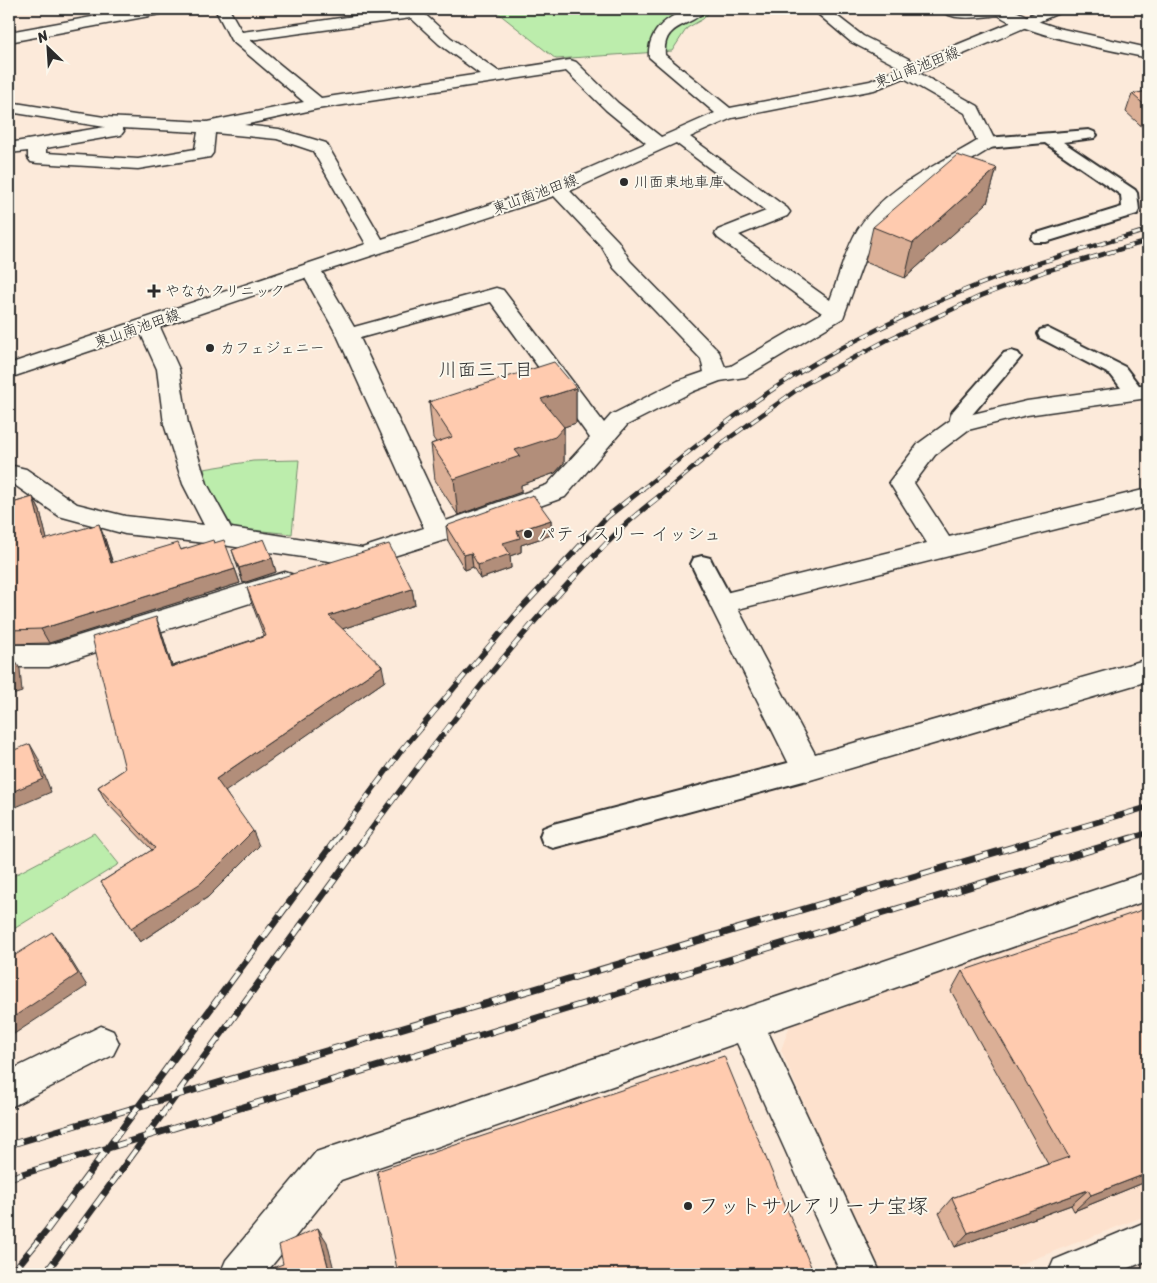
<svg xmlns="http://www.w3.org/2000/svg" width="1157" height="1283" font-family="Sriracha,'Klee One',sans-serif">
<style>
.built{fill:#fde1cd}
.green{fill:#bcedac;stroke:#748c6c}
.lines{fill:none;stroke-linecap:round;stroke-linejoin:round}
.service-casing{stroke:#2b2b2b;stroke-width:4}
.minor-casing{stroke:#2b2b2b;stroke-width:3}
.tertiary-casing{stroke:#2b2b2b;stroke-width:3}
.service{fill:#fbf7ec;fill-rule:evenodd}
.minor{fill:#fbf7ec;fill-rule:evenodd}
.tertiary{fill:#fbf7ec;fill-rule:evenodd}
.rail-far2-casing{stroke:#2b2b2b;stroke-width:4.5}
.rail-far1-casing{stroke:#2b2b2b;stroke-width:5.5}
.rail-casing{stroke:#2b2b2b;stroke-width:7}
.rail-far2{stroke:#fbf7ec;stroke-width:3;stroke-dasharray:9;stroke-linecap:butt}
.rail-far1{stroke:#fbf7ec;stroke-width:4;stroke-dasharray:11;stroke-linecap:butt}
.rail{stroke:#fbf7ec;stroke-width:5;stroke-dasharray:14;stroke-linecap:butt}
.wall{fill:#dbaf96;stroke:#2b2b2b}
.shaded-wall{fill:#b28e7a;stroke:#2b2b2b}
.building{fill:#ffcbaf;stroke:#2b2b2b}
.poi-dot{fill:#2b2b2b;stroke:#fbf7ec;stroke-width:2}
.labels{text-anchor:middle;stroke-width:4;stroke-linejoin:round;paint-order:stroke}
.far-street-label{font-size:15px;fill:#2b2b2b;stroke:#fbf7ec}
.far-poi-label{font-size:15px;fill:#2b2b2b;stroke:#fbf7ec;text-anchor:start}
.poi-label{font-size:18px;fill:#2b2b2b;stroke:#fbf7ec;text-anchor:start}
.neighbourhood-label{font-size:19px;fill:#2b2b2b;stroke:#fbf7ec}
.near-poi-label{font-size:21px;fill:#2b2b2b;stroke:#fbf7ec;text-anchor:start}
</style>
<rect width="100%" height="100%" fill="#fceada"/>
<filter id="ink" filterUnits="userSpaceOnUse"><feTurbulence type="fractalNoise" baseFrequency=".02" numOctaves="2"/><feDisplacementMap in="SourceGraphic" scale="10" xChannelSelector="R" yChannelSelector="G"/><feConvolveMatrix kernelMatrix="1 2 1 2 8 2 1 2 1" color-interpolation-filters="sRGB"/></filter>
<g filter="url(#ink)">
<path class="built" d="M1148,900v315l-153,59h-116l-7,-11 -91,-213 10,-28z"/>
<path class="green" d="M493,9h220l-10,10 -16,9 -15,23 -116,8z
M299,460l-7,74 -59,-6 -25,-42 -4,-17 49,-8z
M94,833l25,31 -110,68v-54z"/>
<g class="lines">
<g class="service-casing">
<path id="service" d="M1089,130l5,2 3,3 -3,3 -31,4 72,48 2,3 2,17 -2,4 -91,28h-12l-3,-4 3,-4 88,-27 -1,-12 -76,-52 -58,5 -5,-2 -3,-3 3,-3 5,-2z
M1047,328l78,39 20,26 -3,4 -7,2 -7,-2 -17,-22 -71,-37 -2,-4 2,-4z
M1011,351l7,2 3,4 -51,60v7l-3,5 -7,2 -7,-2c-4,-7 -4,-11 0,-18l51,-58z
M702,556l8,2 3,6 21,39 -4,6 -8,3 -8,-3 -4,-6 -19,-39 3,-6z
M807,758l9,3 4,8 -4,8 -9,3 -254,68 -10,-4 -3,-8 3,-8 10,-4z"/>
</g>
<g class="minor-casing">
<path id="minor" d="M136,9h32l-3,3 -5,2 -151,28v-10z
M215,9h14l13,23 161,-23h16l32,29 47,33 72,-11 6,2 42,41 43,34 54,-24 -66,-56c-2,-31 29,-50 57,-48 -14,19 -44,13 -41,46l65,53 140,-27 31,-13 -50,-26 -39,-33h16l35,27 52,26 129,-53h20l-3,3 -142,61 59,33 18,37 -3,4 -89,54 -19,20 -9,11 -6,12 -27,74 -98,59 -25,4 -26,10 -67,34 -62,72 -117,42 -86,27 -139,-21 -98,-11 -66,-18 -50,-35v-16l17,4 51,35 48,12 79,9 -21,-41 -19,-60 -7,-55 -16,-35 -132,44v-14l357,-120 -53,-93 -36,-12 -62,-6 -2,20 -3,4 -72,12 -101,-6 -6,-1 -3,-4v-7l-19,2v-10l96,-16 -96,-15v-10l95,15 103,5 97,-20 -73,-62zM411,18l28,26 41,30 -159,24 -71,-58zM566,71l40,39 40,33 -95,42 -169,54 -56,-96 -47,-14 -35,-4 73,-16zM904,78l61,35 12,28c-41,25 -92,46 -119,88 -13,21 -19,48 -28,71l-91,-65 48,-19 3,-4 -3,-4 -97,-71 42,-19 142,-28zM122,128l76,4 -3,17 -57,10 -92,-6v-5l75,-13 3,-4zM676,143l90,68 -48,19 -3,4 3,4 104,75 -91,53 -6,1 -6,-15 -89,-91 -12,-20 -48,-50zM554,196l48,51 12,21 87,91 3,13 -26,9 -67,34 -7,8 -101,-133 -7,-2 -142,39 -32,-55zM305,278l32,57 87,193 -62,20 -131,-20 -24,-44 -19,-60 -9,-55 -19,-42zM491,302l99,136 -43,47 -101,36 -86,-183z
M940,9h68l1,1 -3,3 -5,2c-16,1 -50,8 -61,-6z
M1148,384v14l-121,17 -59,15 -33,25 -21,28 35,54 194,-47 5,2v14l-410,103 77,145 333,-95v22l-341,100 -11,-3 -87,-175 4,-7 214,-53 -38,-61 30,-39 33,-24 75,-18z
M285,572l9,3 4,7 -4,7 -245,78h-40v-22h40z
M1148,872v28l-380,132 113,242h-40l-104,-231 -396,137 -76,94h-45l6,-14 90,-108z
M101,1026l12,5 6,12 -6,12 -104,53v-37z
M1148,1221v39l-33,14h-67l6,-14z"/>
</g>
<g class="tertiary-casing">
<path id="tertiary" d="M992,9h19l29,13 18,6 90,20v10c-31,-7 -139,-25 -156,-49z"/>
</g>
<use href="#service" class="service"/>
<use href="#minor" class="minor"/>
<use href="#tertiary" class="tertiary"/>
<g class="rail-far2-casing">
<path id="rail-far2" d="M641,490c49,-39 98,-80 151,-113 73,-46 162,-86 244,-113 37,-12 75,-23 112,-34
M667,490l58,-49 80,-57 82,-44 94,-44 65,-25 102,-30"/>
</g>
<g class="rail-far1-casing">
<path id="rail-far1" d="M336,839l65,-88 117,-139 89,-95 35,-28
M364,839c80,-108 161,-216 258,-311 14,-14 31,-26 46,-39
M1040,839l108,-32
M1127,839l21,-6"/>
</g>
<g class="rail-casing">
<path id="rail" d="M9,1145l1035,-307
M9,1178l1122,-340
M11,1274l36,-44 290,-392
M45,1274l320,-436"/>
</g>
<use href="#rail-far2" class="rail-far2"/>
<use href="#rail-far1" class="rail-far1"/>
<use href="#rail" class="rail"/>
</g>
<path class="wall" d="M1148,91v41l-22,-20 6,-18z
M997,168l-10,35 -82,75 -40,-16 8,-35z
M576,388v35l-12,4v36l-9,10 -34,12v7l-63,23 -23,-35 -4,-36 5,-2 -3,-4 -4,-36z
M33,497l7,14 7,29 58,-1 8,24 101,-20 21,26 5,14 -191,60 -40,1v-140z
M551,520v15l-30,10v7l-11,4 1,12 -31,11 -7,-12 -8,3 -17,-29 -2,-15z
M232,550l40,8 4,14 -33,11z
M247,588l165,1 3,16 -73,24 43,52 -160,110 34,55 -51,51 -68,45 -39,-60 51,-32 -46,-48 -8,-15 27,-18 37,-136 10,33 92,-30 -12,-32z
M962,971l186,210 -74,30 -3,-6 -116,42 -16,-34 13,-15 96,-34 -97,-173z"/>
<path class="shaded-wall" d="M997,168l-10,35 -82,75 8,-35z
M576,388v35l-12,4v36l-9,10 -34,12v7l-63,23 -4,-36 61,-29 26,-51z
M33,497l7,14 11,44 -7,-15z
M551,520v15l-30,10v7l-11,4 1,12 -31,11 -2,-14 25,-22 14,-12z
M99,524l6,15 12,39 -6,-15z
M471,553l2,14 -8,3 -1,-15z
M272,558l4,14 -33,11 -4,-15z
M235,569l5,14 -191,60 -8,-14z
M412,589l3,16 -82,27 -4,-16z
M156,617l6,16 15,50 -6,-16z
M12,655l8,14 2,23 -13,4v-16z
M382,666l3,15 -163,113 -6,-15z
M9,740l8,26 -8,-13z
M30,744l8,14 13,34 -42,18v-17z
M253,831l6,15 -51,51 -68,45 -9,-14z
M52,932l9,12 26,42 -76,50 -2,-3v-13z
M1148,1173v8l-74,30 17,-16z
M1088,1190l-17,15 -116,42 13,-14z
M318,1228l9,14 8,32h-5z"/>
<path class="building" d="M1148,91v17l-16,-14z
M957,155l40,13 -84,75 -40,-16z
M554,362l22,26 -35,11 23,28 -9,10 -40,13 5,6 -66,23 -23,-35 21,-7 -23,-35z
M533,495l18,25 -34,11 3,7 -17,5 7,11 -32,11 -7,-12 -7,2 -18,-29z
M33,497l11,43 55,-16 12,39 67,-20 3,7 32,-10 1,3 10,-3 11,29 -194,60 -32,1v-126z
M264,539l8,19 -33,10 -7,-18z
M389,544l23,45 -83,27 53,50 -166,113 37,52 -52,52 -70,45 -30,-46 54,-34 -57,-61 27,-18 -33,-132 64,-20 15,50 95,-31 -19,-48z
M9,655h3l2,23 -5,2z
M30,744l13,35 -34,14v-41z
M1148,908v265l-57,22 -3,-5 -120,43 -16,-35 117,-41 -107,-186z
M52,932l26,42 -69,46v-61z
M724,1056l90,218h-416l-21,-103z
M318,1228l12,46h-74l27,-10 -4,-19z"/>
</g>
<g class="poi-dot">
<circle cx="624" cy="182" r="5"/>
<path d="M151.5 283.5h5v5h5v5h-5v5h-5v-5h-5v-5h5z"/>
<circle cx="210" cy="348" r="5"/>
<circle cx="528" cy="534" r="5"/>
<circle cx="688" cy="1206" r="5"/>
</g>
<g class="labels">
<g class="far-street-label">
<text transform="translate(917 67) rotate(-21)" y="5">東山南池田線</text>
<text transform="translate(535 194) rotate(-20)" y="5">東山南池田線</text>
<text transform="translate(137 328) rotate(-19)" y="5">東山南池田線</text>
</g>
<g class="far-poi-label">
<text x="634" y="187">川面東地車庫</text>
<text x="165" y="296">やなかクリニック</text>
<text x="220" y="353">カフェジェニー</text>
</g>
<g class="poi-label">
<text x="538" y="540">パティスリー イッシュ</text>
</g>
<g class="neighbourhood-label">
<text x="486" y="376">川面三丁目</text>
</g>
<g class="near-poi-label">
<text x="698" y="1213">フットサルアリーナ宝塚</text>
</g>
</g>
<rect width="1157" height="1283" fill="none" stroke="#fbf7ec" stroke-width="30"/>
<rect x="15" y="15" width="1127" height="1253" fill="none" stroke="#2b2b2b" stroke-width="2" filter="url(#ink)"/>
<g transform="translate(48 48) rotate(335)" stroke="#fbf7ec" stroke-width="4" paint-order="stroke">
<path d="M0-4L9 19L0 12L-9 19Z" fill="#2b2b2b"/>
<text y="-8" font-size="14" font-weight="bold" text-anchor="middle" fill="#2b2b2b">N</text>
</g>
</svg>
